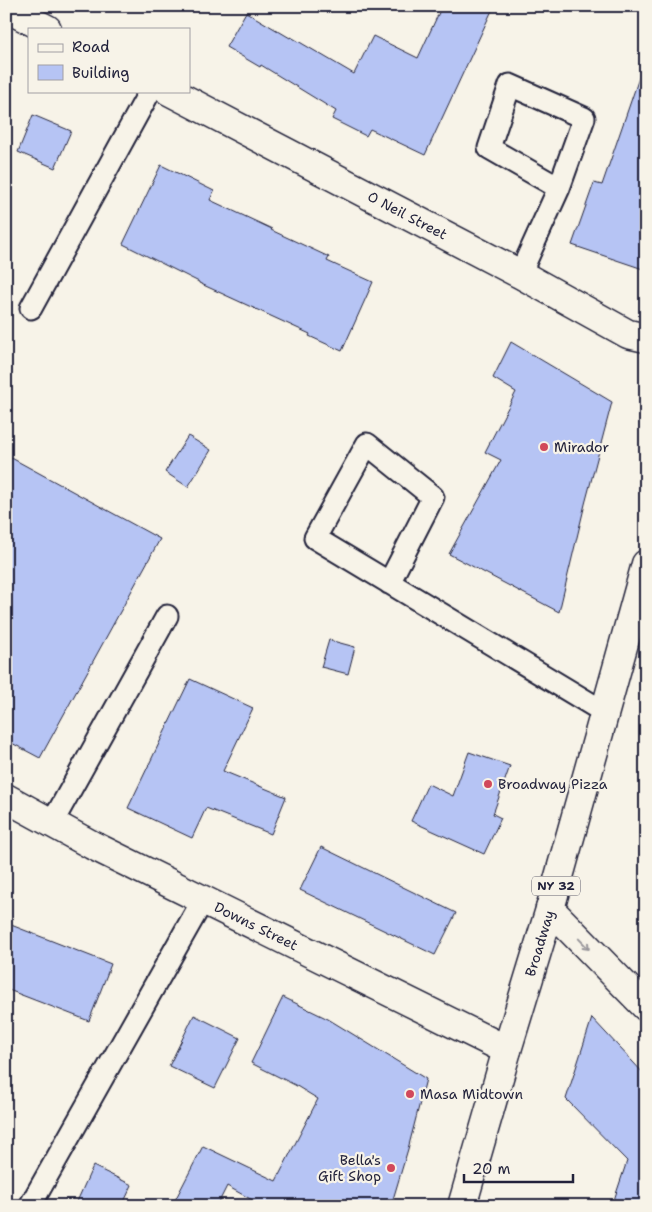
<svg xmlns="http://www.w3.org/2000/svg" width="652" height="1212" font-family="'Shantell Sans',sans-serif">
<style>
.building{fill:#b6c4f4;stroke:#22223b}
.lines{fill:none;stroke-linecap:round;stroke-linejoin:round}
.lane-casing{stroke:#22223b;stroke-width:25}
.street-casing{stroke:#22223b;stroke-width:31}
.secondary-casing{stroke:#22223b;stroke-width:31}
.highway-casing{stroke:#22223b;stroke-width:31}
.lane{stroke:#f7f3e8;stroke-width:21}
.street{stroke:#f7f3e8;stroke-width:28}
.secondary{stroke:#f7f3e8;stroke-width:28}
.highway{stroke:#f7f3e8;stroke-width:28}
.oneway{stroke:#97959a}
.poi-dot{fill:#d1495b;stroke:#f7f3e8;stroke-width:2}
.labels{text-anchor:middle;stroke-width:4.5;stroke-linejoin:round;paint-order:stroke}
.shield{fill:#f7f3e8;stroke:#62616f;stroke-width:1}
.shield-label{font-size:12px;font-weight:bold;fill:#22223b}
.street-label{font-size:14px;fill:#22223b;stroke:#f7f3e8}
.poi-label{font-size:14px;fill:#22223b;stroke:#f7f3e8;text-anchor:start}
</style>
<rect width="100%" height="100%" fill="#f7f3e8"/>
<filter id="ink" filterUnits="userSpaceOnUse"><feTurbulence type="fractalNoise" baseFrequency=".02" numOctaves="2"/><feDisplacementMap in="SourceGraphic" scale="10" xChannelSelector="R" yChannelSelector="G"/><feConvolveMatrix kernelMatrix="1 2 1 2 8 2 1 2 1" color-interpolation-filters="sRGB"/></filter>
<g filter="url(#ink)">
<path class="building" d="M442,6h52l-69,149 -55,-26 -4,7 -34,-17 4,-8 -75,-46 -1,2 -34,-20 20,-35 44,26 1,-1 63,37 19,-38 45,22z
M641,72l5,1v197l-74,-25 22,-62 8,2z
M33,115l38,16 -16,37 -37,-16z
M161,165l53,26 -4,9 62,29 -1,1 58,27 -2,4 46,21 -31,69 -33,-15 1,-2 -111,-51v-1l-76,-38z
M511,342l101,60 -27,102 -26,108 -110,-58 52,-94 -16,-8 31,-60 -23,-14z
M188,436l23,14 -23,37 -23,-15z
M6,455l154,84 -120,219 -34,-18z
M329,640l26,7 -7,27 -27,-7z
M190,679l63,29 -30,63 63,26 -15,37 -65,-26 -14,30 -64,-30z
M469,752l41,14 -17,48 8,4 -17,36 -73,-33 17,-37 25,12z
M321,847l135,66 -21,42 -135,-65z
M6,923l105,41 -22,57 -83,-32z
M283,997l45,22 98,60 -18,70 -17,57h-128l-36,-20 -10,20h-45l31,-60 73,35 42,-82 -23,-14 -44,-22z
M194,1015l46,23 -25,50 -46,-22z
M592,1018l54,58v130h-34l15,-45 -61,-62z
M93,1166l39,19 -10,21h-47z"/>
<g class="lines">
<g class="lane-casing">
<path id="lane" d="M520,274l39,-86 25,-70 -74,-33 -21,63 70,40
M31,308l119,-217
M389,583l44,-86 -66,-53 -52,94 289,174
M52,823l115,-207
M30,1206l173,-306"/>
</g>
<g class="street-casing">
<g id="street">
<path id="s1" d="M6,798l86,47 415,205"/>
<path d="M550,909l96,98"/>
</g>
</g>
<g class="secondary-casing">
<g id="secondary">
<path d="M6,8l41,21"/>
<path id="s2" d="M169,91l351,183 108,60 18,4"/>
</g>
</g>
<g class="highway-casing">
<g id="highway">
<path id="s3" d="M462,1206l45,-156 43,-141 96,-345"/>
</g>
</g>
<use href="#lane" class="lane"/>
<use href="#street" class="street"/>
<use href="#secondary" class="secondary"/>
<use href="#highway" class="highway"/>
</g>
<defs><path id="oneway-shaft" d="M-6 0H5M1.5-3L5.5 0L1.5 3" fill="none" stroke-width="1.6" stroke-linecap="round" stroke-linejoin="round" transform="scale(1.25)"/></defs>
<use class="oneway" href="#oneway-shaft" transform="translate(584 944) rotate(46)"/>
</g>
<g class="poi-dot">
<circle cx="544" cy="447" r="5"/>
<circle cx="488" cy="784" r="5"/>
<circle cx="410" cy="1094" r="5"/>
<circle cx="391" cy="1168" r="5"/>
</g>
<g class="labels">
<rect class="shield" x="532" y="876.5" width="48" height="19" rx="4"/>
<g class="shield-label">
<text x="556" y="890">NY 32</text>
</g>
<g class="street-label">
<text dy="5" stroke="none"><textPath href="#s2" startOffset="269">O Neil Street</textPath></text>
<text dy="5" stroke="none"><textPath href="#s1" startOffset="281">Downs Street</textPath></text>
<text dy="5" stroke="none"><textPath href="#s3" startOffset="274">Broadway</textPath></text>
</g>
<g class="poi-label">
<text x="554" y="452">Mirador</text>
<text x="498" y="789">Broadway Pizza</text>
<text x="420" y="1099">Masa Midtown</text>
<text x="381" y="1165" text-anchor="end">Bella's<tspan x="381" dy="16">Gift Shop</tspan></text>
</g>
</g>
<rect width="652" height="1212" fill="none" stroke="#f7f3e8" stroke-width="25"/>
<rect x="12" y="12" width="627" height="1187" fill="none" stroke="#22223b" stroke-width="2" filter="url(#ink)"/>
<rect x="28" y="28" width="162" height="65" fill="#f7f3e8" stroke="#a29fa3"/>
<rect x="38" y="44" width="25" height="8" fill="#f7f3e8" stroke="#a29fa3"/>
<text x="72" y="52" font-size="15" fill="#22223b">Road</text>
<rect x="38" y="65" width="25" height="15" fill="#b6c4f4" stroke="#a29fa3"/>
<text x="72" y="78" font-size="15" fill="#22223b">Building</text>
<path d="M464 1174v8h109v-8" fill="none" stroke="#22223b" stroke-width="2.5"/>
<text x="472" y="1174" font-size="15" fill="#22223b" stroke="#f7f3e8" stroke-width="4" paint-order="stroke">20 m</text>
</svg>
